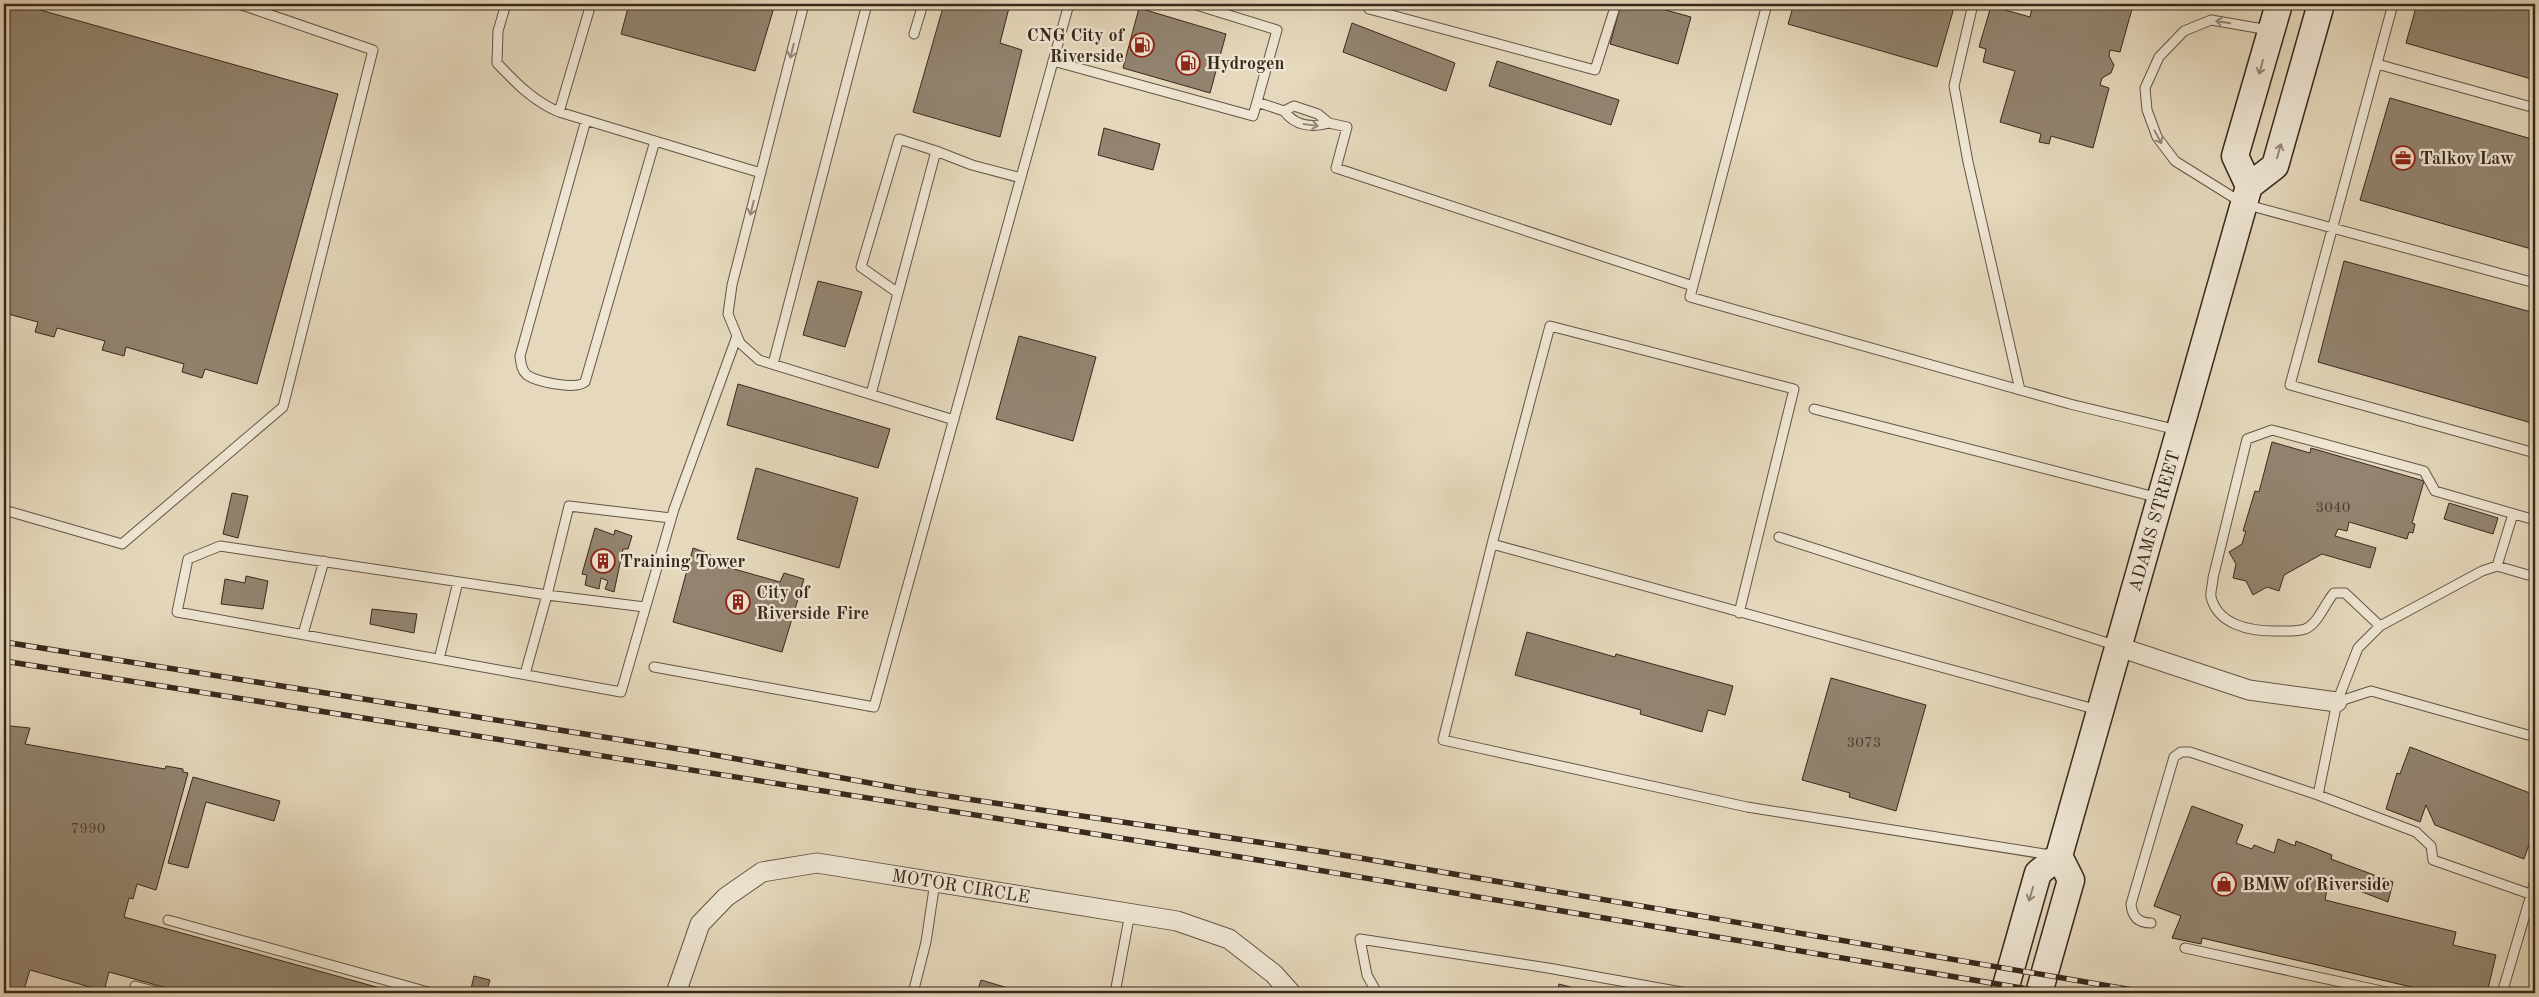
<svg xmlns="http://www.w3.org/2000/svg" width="2539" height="997" font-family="'Old Standard TT',serif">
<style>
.building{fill:#928470;stroke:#39281d}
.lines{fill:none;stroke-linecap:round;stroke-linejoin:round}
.service-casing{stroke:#645445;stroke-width:11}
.minor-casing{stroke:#645445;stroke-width:21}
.secondary-casing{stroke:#39281d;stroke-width:29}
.service{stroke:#eee6d3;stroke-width:9}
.minor{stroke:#eee6d3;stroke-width:19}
.secondary{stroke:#eee6d3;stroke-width:26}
.rail-casing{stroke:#39281d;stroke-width:5.5}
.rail{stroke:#eee6d3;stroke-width:4;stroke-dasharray:11;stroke-linecap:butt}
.oneway{stroke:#948778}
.labels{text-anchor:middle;stroke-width:4.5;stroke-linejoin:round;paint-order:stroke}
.number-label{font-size:15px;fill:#4f3f32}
.poi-label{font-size:18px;font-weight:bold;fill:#39281d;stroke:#eee6d3;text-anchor:start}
.street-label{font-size:18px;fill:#39281d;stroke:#eee6d3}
</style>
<rect width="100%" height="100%" fill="#e5d8bc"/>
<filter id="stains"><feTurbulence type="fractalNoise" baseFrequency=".004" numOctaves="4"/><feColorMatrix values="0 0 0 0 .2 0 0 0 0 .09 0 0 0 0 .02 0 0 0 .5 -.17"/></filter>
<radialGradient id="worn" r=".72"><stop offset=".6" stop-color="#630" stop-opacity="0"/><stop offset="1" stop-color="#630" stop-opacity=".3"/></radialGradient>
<path class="building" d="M4,4h15l319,90 -81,290 -52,-15 -3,9 -20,-6 2,-8 -58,-17 -2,9 -22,-6 3,-9 -48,-13 -3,9 -19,-5 3,-10 -34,-9z
M629,4h146l-20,67 -134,-37z
M944,4h66l-10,39 22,7 -22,87 -87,-25z
M1621,4h23l47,13 -13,47 -68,-20z
M1794,4h161l-18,63 -149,-43z
M2033,4h81l18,5 -12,43 -10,-2 -1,6 5,9 -3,8 -9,5 -2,7 9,3 -16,60 -42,-12 -2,8 -10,-2 2,-8 -41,-12 15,-51 -32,-9 3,-13 -7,-2 12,-41 39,11z
M2417,4h118v76l-129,-37z
M1139,8l87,26 -16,59 -87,-25z
M1352,23l103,40 -9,28 -103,-39z
M1497,61l122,39 -8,25 -122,-39z
M2390,98l145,42v110l-175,-50z
M1104,128l56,16 -7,26 -55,-15z
M2344,261l191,52v111l-217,-62z
M818,281l44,11 -17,55 -42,-12z
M1019,336l77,21 -23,84 -77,-22z
M738,384l152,45 -12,39 -151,-43z
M2272,442l38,11 1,-5 113,33 -12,42 3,1 -2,9 -4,-1 -2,7 -58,-17 -2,9 -9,-2 -3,7 41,12 -6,20 -48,-14 -38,21 -5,16 -12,-4 -14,8 -7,-14 -13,-3 3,-14 -7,-12 13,-8 4,-13h-3l12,-40 4,1z
M756,468l102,30 -19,70 -102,-29z
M232,493l16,3 -10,42 -15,-4z
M2449,503l49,15 -5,16 -49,-15z
M595,528l19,7 1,-5 17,6 -4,13h-5l-9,43 -9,-3 3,-8 -7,-3 -2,11 -14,-4 2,-10 -5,-1z
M693,548l17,6 -1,8 71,20 4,-9 20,6 -22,73 -109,-30z
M246,576l22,5 -5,28 -42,-5 4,-25 20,4z
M372,609l45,5 -3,19 -44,-9z
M1527,632l88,25 1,-3 117,32 -8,29 -17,-5 -6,22 -62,-18 1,-4 -126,-35z
M1831,678l95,27 -30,106 -47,-14 1,-4 -48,-13z
M10,726l20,2 -5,16 140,25 1,-3 17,3v3l5,1 -32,117 -19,-6 -4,15 -4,-1 -5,19 274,76h-213l-76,-21 -5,19 -74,-21 -7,23h-19v-248z
M2410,747l125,48v32l-11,32 -89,-34 -9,-20 -6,17 -34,-13 11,-36 3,1z
M193,777l87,24 -6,20 -68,-19 -18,66 -20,-5z
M2192,806l51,19 -7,18 16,6 2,-4 20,8 4,-14 17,7 1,-5 36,14 -1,4 62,23 -5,20 -59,-23 -4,21 131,32 -3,13 43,10 -9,38h-17l-27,-6 -1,6h-5l-235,-55 -1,6 -29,-6 9,-22 -27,-10z
M474,976l16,4 -4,13h-16z
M981,980l44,13h-48z
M1559,984l34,9h-36z"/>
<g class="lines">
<g class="service-casing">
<path id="service" d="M506,4l-8,27 -1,32c19,20 36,38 62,49
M591,4l-32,108 202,61
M804,4l-72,281 -4,29 12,29 19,17 195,60
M1366,4l3,5 226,61 21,-66
M1767,4l-77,293 380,107 108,26
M1973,4l-19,82 14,76 52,228
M2393,4l-103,381 245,68
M2269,30l-58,-10 -27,11 -25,26 -14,31 2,22 10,27 18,24 69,43 291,79
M914,34l9,-30
M1053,61l200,55 24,-86 -84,-26
M2377,64l158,44
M1257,102l27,9
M586,120l-66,236c1,7 1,14 7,19 10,7 49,15 58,7l70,-241
M1329,123c-17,5 -34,3 -45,-12l10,-5 24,8 11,9 18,4 -11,41 357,118
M898,293l-37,-26 38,-128 37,12
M773,364l94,-360
M871,394l65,-243 36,14 49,13
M1814,409l345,89
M4,510l118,34 161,-137 90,-357 -134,-46
M2513,514l-16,52 -15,5 -102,55 -35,-33h-11c-9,10 -16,31 -29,36 -9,3 -21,2 -31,2 -24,0 -56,-6 -63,-34 -1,-5 2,-13 2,-19l34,-139 25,-9 152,41 11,20 100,29
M1779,537l338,109
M1492,544l58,-218 244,63 -55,224
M2497,566l38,11
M645,607l-98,-12 22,-89 102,12
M303,634l21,-73
M439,659l19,-77
M654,667l220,40 195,-703
M525,674l22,-79 -327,-49 -32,13 -11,53 444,80 53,-183 63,-173
M2337,702l34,-11 164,46
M2318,795l98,37 15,14 2,14 97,34
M2051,855l-304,-48 -304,-67 49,-196 606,166
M168,920l264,73
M2151,923c-13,0 -19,-7 -20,-19l43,-147 7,-5h9l128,43 19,-93 21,-54 22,-22
M2185,948l206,45
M135,986l26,7
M913,993l13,-51 9,-60
M1115,993l15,-80
M1377,993l-10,-18 -7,-36 188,29 139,25
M2502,993l33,-112"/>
</g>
<g class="minor-casing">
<path id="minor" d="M2119,647l130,43 88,12
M676,993l24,-69 26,-27 36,-25 55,-9 360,58 52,18 45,35 17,19"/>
</g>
<g class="secondary-casing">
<path id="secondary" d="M2249,186l-14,-30 44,-152
M2004,993l34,-120 21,-17 190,-670 26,-20 46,-162
M2039,993l32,-113 -12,-24"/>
</g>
<use href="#service" class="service"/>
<use href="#minor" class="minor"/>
<use href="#secondary" class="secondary"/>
<g class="rail-casing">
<path id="rail" d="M4,642l694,110 222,40 405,60 825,141
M4,661l1242,197 805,135"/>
</g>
<use href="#rail" class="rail"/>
</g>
<defs><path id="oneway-shaft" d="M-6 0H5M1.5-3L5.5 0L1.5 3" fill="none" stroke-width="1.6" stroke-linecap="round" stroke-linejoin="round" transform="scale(1.25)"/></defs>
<g class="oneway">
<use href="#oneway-shaft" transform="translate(2223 22) rotate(-170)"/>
<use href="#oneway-shaft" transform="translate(792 51) rotate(104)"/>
<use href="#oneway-shaft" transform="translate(2261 67) rotate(106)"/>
<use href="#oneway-shaft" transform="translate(1311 125) rotate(8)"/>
<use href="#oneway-shaft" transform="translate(2158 137) rotate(62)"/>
<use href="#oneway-shaft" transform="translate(2279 151) rotate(-74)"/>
<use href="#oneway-shaft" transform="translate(752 208) rotate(104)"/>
<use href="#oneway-shaft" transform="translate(2031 894) rotate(107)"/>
</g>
<defs>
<g id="fuel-ring" transform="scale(1.25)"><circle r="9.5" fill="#eee6d3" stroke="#8f2418" stroke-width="1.5"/><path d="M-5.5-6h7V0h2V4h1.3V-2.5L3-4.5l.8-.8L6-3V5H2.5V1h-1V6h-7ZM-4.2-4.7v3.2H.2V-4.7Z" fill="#8f2418"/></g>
<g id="office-ring" transform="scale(1.25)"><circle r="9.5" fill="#eee6d3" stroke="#8f2418" stroke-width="1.5"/><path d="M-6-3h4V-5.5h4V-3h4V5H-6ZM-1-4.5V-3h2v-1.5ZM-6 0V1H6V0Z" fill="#8f2418"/></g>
<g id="building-ring" transform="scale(1.25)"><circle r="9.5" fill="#eee6d3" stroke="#8f2418" stroke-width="1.5"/><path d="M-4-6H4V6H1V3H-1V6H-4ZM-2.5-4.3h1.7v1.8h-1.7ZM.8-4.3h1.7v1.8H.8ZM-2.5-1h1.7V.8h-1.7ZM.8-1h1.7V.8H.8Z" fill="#8f2418"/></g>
<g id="shop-ring" transform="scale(1.25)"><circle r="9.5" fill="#eee6d3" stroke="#8f2418" stroke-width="1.5"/><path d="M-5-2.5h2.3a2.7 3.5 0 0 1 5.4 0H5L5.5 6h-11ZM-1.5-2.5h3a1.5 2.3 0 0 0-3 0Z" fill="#8f2418"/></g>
</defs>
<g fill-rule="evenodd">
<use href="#fuel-ring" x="1142" y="45"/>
<use href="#fuel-ring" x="1188" y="63"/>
<use href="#office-ring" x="2403" y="158"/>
<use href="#building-ring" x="603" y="561"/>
<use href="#building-ring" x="738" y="602"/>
<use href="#shop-ring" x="2224" y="884"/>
</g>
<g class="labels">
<g class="number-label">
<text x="2333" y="512">3040</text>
<text x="1864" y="747">3073</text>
<text x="88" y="833">7990</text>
</g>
<g class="poi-label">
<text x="1124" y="41" text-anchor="end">CNG City of<tspan x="1124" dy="21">Riverside</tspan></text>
<text x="1206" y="69">Hydrogen</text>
<text x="2420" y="164">Talkov Law</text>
<text x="620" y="567">Training Tower</text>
<text x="756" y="598">City of<tspan x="756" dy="21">Riverside Fire</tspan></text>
<text x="2242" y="890">BMW of Riverside</text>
</g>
<g class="street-label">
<text transform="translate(2154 521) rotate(-74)" y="6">ADAMS STREET</text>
<text transform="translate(961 886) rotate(9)" y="6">MOTOR CIRCLE</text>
</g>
</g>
<rect width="2539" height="997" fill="none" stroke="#e5d8bc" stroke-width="20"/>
<rect x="5" y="5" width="2529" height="987" fill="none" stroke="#39281d" stroke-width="2.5"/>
<rect x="10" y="10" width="2519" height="977" fill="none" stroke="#39281d"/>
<rect width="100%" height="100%" filter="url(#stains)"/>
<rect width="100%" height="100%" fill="url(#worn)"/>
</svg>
